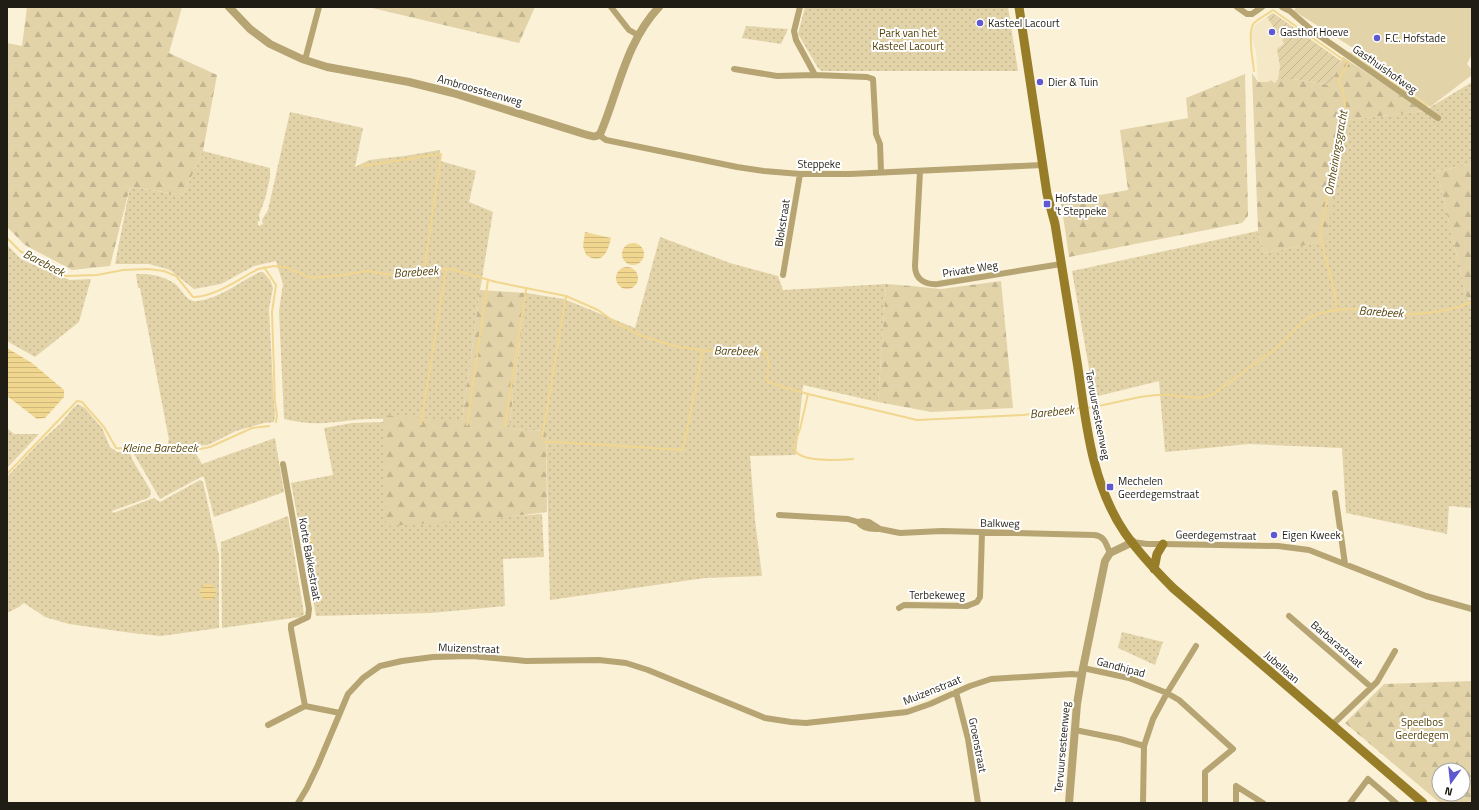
<svg xmlns="http://www.w3.org/2000/svg" width="1479" height="810" font-family="'Titillium Web',sans-serif">
<style>
.built{fill:#f4e8c6}
.grass{fill:url(#grass-dots)}
.forest{fill:url(#forest-firs);fill-rule:evenodd}
.garden{fill:url(#garden-furrows)}
.pitch{fill:#e3d3a9}
.water{fill:url(#water-rules)}
.lines{fill:none;stroke-linecap:round;stroke-linejoin:round}
.stream{stroke:#f0d68e;stroke-width:2}
.minor{stroke:#b6a472;stroke-width:6}
.tertiary{stroke:#b6a472;stroke-width:8}
.secondary{stroke:#987d29;stroke-width:9}
.poi-dot{fill:#5f58d0;stroke:#fff;stroke-width:1.5}
.labels{text-anchor:middle;stroke-width:4;stroke-linejoin:round;paint-order:stroke}
.poi-label{font-size:11px;fill:#201d14;stroke:#fff;text-anchor:start}
.park-label{font-size:11px;fill:#534106;stroke:#fff}
.street-label{font-size:11px;fill:#201d14;stroke:#fff}
.water-label{font-size:12px;font-style:italic;fill:#58470e;stroke:#fff}
</style>
<defs>
<pattern id="grass-dots" width="8" height="8" patternUnits="userSpaceOnUse"><rect width="8" height="8" fill="#e3d3a9"/><path d="M2 2h.1M6 6h.1" fill="none" stroke="#c2b591" stroke-width="1.8" stroke-linecap="round"/></pattern>
<pattern id="forest-firs" width="22" height="20" patternUnits="userSpaceOnUse"><rect width="22" height="20" fill="#e3d3a9"/><path d="M5 1l3.5 6h-7zM16 11l3.5 6h-7z" fill="#c2b591"/></pattern>
<pattern id="garden-furrows" width="10" height="10" patternUnits="userSpaceOnUse"><rect width="10" height="10" fill="#e3d3a9"/><path d="M-1 1l2-2M0 10L10 0M9 11l2-2" fill="none" stroke="#c2b591"/></pattern>
<pattern id="water-rules" width="6" height="5" patternUnits="userSpaceOnUse"><rect width="6" height="5" fill="#f0d68e"/><path d="M0 2.5h6" fill="none" stroke="#ceb77a"/></pattern>
</defs>
<rect width="100%" height="100%" fill="#fbf1d7"/>
<path class="built" d="M1273,13l20,13 48,35 -66,22 -4,-3 -3,2h-10l-2,-30 -4,-13 1,-9 2,-5z"/>
<path class="grass" d="M805,7h203l10,64h-196l-4,-3 -20,-34z
M746,26l42,3 -7,15 -39,-6z
M1472,82v82l-35,7 30,129 5,-1v209l-23,-2 -2,28 -101,-21 -4,-65 -93,-4 -84,8 -6,-71 -65,16 -22,-126 186,-40 6,22 61,-12 21,-121 78,-9z
M290,112l73,16 -8,39 14,-7 35,-4 36,-6v11l36,10 -7,31 24,10 -13,78 -18,131 -40,102 120,-9 2,43 -41,2 2,47 -74,7 -115,3 -25,-133 42,-8 -9,-47 28,-5 31,-1v-3c-21,-1 -39,3 -59,4 -14,1 -27,-1 -40,-4l-5,-108 4,-27 -7,-23 -22,5 -33,18 -27,5 -24,-19 -21,-6h-34l15,-77 53,8 20,-44 67,17v10l-5,21 -6,16 1,6h-2v5l5,-2 -1,-4 6,-10z
M660,237l70,26 48,13 5,14 103,-6 -8,118 -75,-17 -7,70 -46,1 5,64 7,56 -57,2 -155,22 -4,-169 -37,-2 17,-136 38,6 71,29z
M7,245l14,14 33,15 16,6 21,-1 -12,43 -44,35 -28,-16v-83l1,-3z
M260,272h3l7,8 3,8 -4,21 5,95 1,11 -1,7 -10,1 -28,8 -28,14 -12,1 -16,-2 -11,2 -1,-5 1,-1 -29,-152h-2l-2,-14c14,0 27,1 39,10 8,6 11,19 23,17 23,-3 42,-20 62,-29z
M78,404l7,4 17,20 8,19 7,5h13l3,9 18,30 -1,5 -2,2 -36,13 1,2 41,-15 6,4 40,-22 3,2 16,73v73l-58,8 -29,-3 -63,-9 -24,-7 -21,-14 -5,4 -12,6v-136l32,-34 22,-20 12,-15z
M7,428l7,6h25l-32,34z
M275,438l9,54 -70,25 -10,-40h-3l-41,22 -26,-45v-2c8,0 17,2 26,1 14,-1 21,-5 35,-1l7,12z
M288,516l16,98 -3,3 -8,1 -71,10 -1,-86z
M1122,632l41,10 -8,23 -37,-17z"/>
<path class="forest" d="M27,7h155l-13,46 48,22 -14,76 -20,44 -53,-8 -20,79 -38,4 -47,-25 -18,-18v-184l15,3z
M368,7h167l-16,36z
M1343,57l81,54 -78,9 -20,121 -62,12 -6,-22 -6,-158 6,9h10l3,-2 4,3 3,-4h15l37,6z
M1245,74l3,142 -6,7 -173,34 -8,-55 67,-12 -8,-60 68,-12 -2,-20z
M1472,164v134l-5,2 -30,-129z
M1001,281l12,127 -82,4 -53,-10 8,-118 26,2 29,3z
M480,290l46,3 -17,136 37,2 1,81 -55,7 -106,7 -3,-111 79,6z
M1472,681v122h-32l-95,-80 39,-39zM1439,770h24v24h-24z"/>
<path class="garden" d="M1273,13l68,48 -10,24 -38,-6h-15l2,-12 -3,-18 7,-5 -2,-4 3,-3 -4,-5 -3,2 -11,-17z"/>
<path class="pitch" d="M1296,7h176v47l-5,10 5,6v5l-42,32 -50,-37 2,-4 -88,-55z"/>
<path class="water" d="M585,232l26,6c-3,13 -8,28 -25,17l-3,-9z
M622 254a11 11 0 1 1 22 0a11 11 0 1 1-22 0Z
M616 278a11 11 0 1 1 22 0a11 11 0 1 1-22 0Z
M7,348l25,15 32,27v7l-19,21 -8,1 -30,-23z
M306,537l6,1 2,24h-6l-5,-22z
M200 592a8 8 0 1 1 16 0a8 8 0 1 1-16 0Z"/>
<g class="lines">
<path class="stream" d="M1351,53l76,53
M1254,71c-1,-10 -7,-40 0,-48 5,-5 14,-9 19,-13l75,53 -9,16v6l4,4 2,16 -25,131 14,54 3,21
M362,166l79,-12 -17,118
M7,238l13,13 46,25 31,-1 26,-5 25,-1 16,2 12,5 17,21c20,1 48,-19 65,-28l16,-3 14,2 23,10 32,-3 24,-4 31,5 44,-7h9l45,13 70,14 32,14 18,13 26,13 36,11 50,6 37,-1 4,10 -2,19 13,5 28,8 109,26 106,-5 58,-7
M264,267l12,18 -4,27 3,90 2,14 -1,6
M808,394l-8,35 -6,16 1,6c2,2 4,4 7,5 12,5 38,4 51,3
M1086,408c27,-3 56,-15 83,-13 18,1 29,7 46,-2 21,-16 43,-31 64,-47 10,-8 22,-26 34,-30 15,-7 41,-8 57,-5 8,1 16,3 24,3 26,1 54,-2 78,-12
M421,424l25,-155
M467,425l21,-145
M505,427l21,-138
M542,438l24,-142
M544,442h14l125,8 20,-99
M7,474l70,-73 5,1 22,25 12,21 45,3 13,-3 12,-1 14,2 10,-2 42,-19 17,-2"/>
<path class="minor" d="M611,7l18,23 9,5
M800,7l-6,24 2,9 19,35 52,2 6,2 3,55 4,10 1,28
M1237,7l10,7h5l10,-7
M1282,7l8,4 24,21 124,86
M305,60l14,-53
M734,69l43,7 38,-1
M599,135l7,5 131,27 27,4 36,3h50l192,-9
M920,171l-5,95c0,14 11,19 23,18l123,-20
M783,275l17,-101
M283,464l26,145 -1,8 -17,8v4l14,77 35,7
M1335,493l10,71
M779,515l69,4 10,3
M880,529c-8,0 -17,0 -22,-7l5,-1 6,1 11,7 20,4 42,-2 152,4c11,1 12,9 16,18
M1133,542l14,2h16l115,2 31,4 117,46 46,13
M899,608l5,-3 63,1 10,-4 3,-5 2,-65
M1289,616l82,71
M1196,646l-29,47 12,7 54,49 -28,23v31
M1083,668l46,10 38,15 -14,26 -9,27 -1,57
M956,692l12,47 10,64
M268,725l37,-19
M1332,725l45,-43 18,-31
M1075,730l45,9 24,7
M1236,786l27,17
M1236,786v17
M298,803l9,-15 11,-23 30,-71 15,-16 17,-12 22,-5 31,-4 39,-1 54,5 73,-1 27,3 22,7 117,48 26,4 15,1 101,-11 23,-8 40,-18 21,-7 81,-5 10,1
M1350,803l18,-24 28,24"/>
<path class="tertiary" d="M229,7l21,22 20,15 32,15 25,8 82,15 44,11 131,41c7,2 13,5 17,-2 18,-43 25,-90 58,-125
M1069,803l8,-99 6,-36 22,-107 5,-8 23,-11"/>
<path class="secondary" d="M1019,7l28,187 8,30c8,48 15,96 23,144 8,56 14,117 47,165 14,20 31,38 48,55l250,215
M1154,569l3,-15 6,-10"/>
</g>
<g class="poi-dot">
<circle cx="980" cy="23" r="4"/>
<circle cx="1272" cy="32" r="4"/>
<circle cx="1377" cy="38" r="4"/>
<circle cx="1040" cy="82" r="4"/>
<rect x="1043" y="200" width="8" height="8" rx="2"/>
<rect x="1106" y="483" width="8" height="8" rx="2"/>
<circle cx="1274" cy="535" r="4"/>
</g>
<g class="labels">
<g class="poi-label">
<text x="988" y="27">Kasteel Lacourt</text>
<text x="1280" y="36">Gasthof Hoeve</text>
<text x="1385" y="42">F.C. Hofstade</text>
<text x="1048" y="86">Dier &amp; Tuin</text>
<text x="1055" y="202">Hofstade<tspan x="1055" dy="13">'t Steppeke</tspan></text>
<text x="1118" y="485">Mechelen<tspan x="1118" dy="13">Geerdegemstraat</tspan></text>
<text x="1282" y="539">Eigen Kweek</text>
</g>
<g class="park-label">
<text x="908" y="37">Park van het<tspan x="908" dy="13">Kasteel Lacourt</tspan></text>
<text x="1422" y="726">Speelbos<tspan x="1422" dy="13">Geerdegem</tspan></text>
</g>
<g class="street-label">
<text transform="translate(1385 69) rotate(35)" y="4">Gasthuishofweg</text>
<text transform="translate(480 90) rotate(16)" y="4">Ambroossteenweg</text>
<text x="819" y="168">Steppeke</text>
<text transform="translate(782 223) rotate(-81)" y="4">Blokstraat</text>
<text transform="translate(970 269) rotate(-9)" y="4">Private Weg</text>
<text transform="translate(1098 415) rotate(79)" y="4">Tervuursesteenweg</text>
<text transform="translate(1000 523) rotate(1)" y="4">Balkweg</text>
<text transform="translate(1216 535) rotate(1)" y="4">Geerdegemstraat</text>
<text transform="translate(310 559) rotate(80)" y="4">Korte Bakkestraat</text>
<text x="937" y="599">Terbekeweg</text>
<text transform="translate(1337 644) rotate(41)" y="4">Barbarastraat</text>
<text transform="translate(469 648) rotate(2)" y="4">Muizenstraat</text>
<text transform="translate(1121 667) rotate(15)" y="4">Gandhipad</text>
<text transform="translate(1282 667) rotate(41)" y="4">Jubellaan</text>
<text transform="translate(932 690) rotate(-22)" y="4">Muizenstraat</text>
<text transform="translate(978 745) rotate(79)" y="4">Groenstraat</text>
<text transform="translate(1062 747) rotate(-85)" y="4">Tervuursesteenweg</text>
</g>
<g class="water-label">
<text transform="translate(1336 153) rotate(-80)" y="4">Omheiningsgracht</text>
<text transform="translate(44 263) rotate(27)" y="4">Barebeek</text>
<text transform="translate(416 272) rotate(-4)" y="4">Barebeek</text>
<text transform="translate(1381 312) rotate(4)" y="4">Barebeek</text>
<text transform="translate(736 351) rotate(1)" y="4">Barebeek</text>
<text transform="translate(1052 412) rotate(-6)" y="4">Barebeek</text>
<text x="160" y="452">Kleine Barebeek</text>
</g>
</g>
<rect width="1479" height="810" fill="none" stroke="#201d14" stroke-width="16"/>
<g transform="translate(1451 782) rotate(195)"><circle r="19" fill="#ffffff" stroke="#a6a5a1"/>
<path d="M0-3L7 15L0 10L-7 15Z" fill="#5f58d0"/>
<text y="-6" font-size="11" font-weight="bold" text-anchor="middle" fill="#201d14">N</text>
</g>
</svg>
